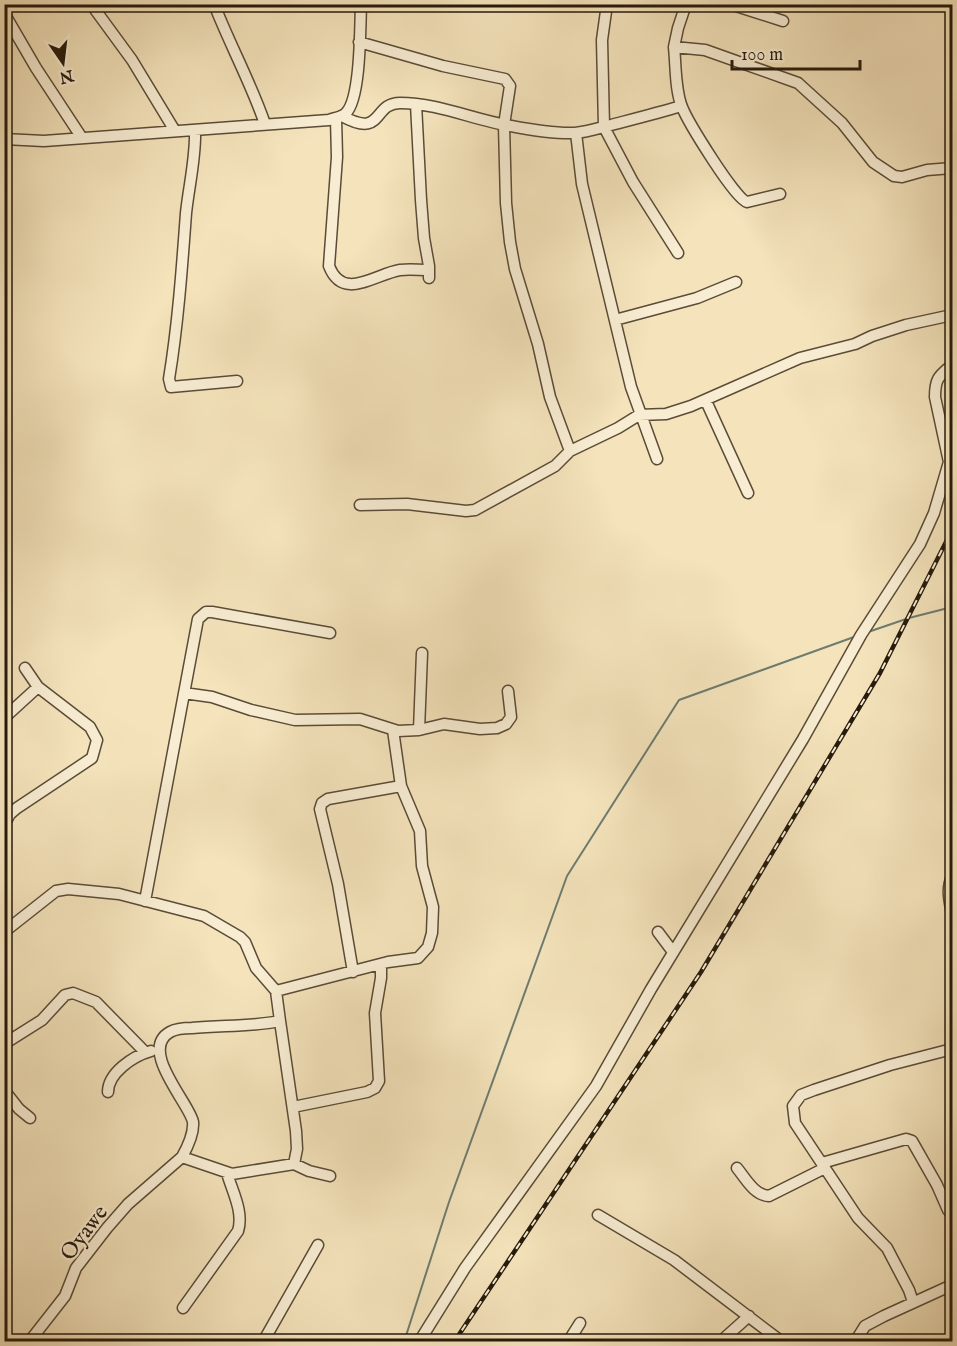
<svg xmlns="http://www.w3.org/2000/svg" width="957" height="1346" font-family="'IM FELL English',serif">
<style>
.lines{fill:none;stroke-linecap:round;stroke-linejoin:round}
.stream{stroke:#6d7c70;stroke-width:2}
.minor-casing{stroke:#5a4c37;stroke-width:13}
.minor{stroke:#f8edd3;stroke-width:10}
.rail-casing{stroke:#261a0b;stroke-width:4.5}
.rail{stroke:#f8edd3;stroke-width:2;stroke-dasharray:7;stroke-linecap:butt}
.labels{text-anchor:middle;stroke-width:4.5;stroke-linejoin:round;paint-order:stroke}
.street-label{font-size:22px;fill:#261a0b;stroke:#f8edd3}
</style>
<rect width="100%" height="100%" fill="#f4e3bb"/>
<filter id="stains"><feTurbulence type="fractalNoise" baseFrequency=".00333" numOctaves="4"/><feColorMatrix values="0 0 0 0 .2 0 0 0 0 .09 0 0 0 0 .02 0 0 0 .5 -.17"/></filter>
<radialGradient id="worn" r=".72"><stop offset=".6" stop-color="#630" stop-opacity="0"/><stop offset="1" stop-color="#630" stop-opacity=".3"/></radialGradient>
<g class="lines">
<path class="stream" d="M868,632l41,-14 43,-11
M404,1342l45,-140 118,-326 112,-176 175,-63"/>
<g class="minor-casing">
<path id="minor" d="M91,4l41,56 43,71
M214,4c16,41 37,79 51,120
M607,4l-5,36 2,87 29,55 45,71
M730,4l53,17
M4,13l32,55 46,70
M359,42l84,24 62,13 5,7 -6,39 2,78 4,39 5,27 23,75 12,53 20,54
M674,47l4,-19 8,-24
M416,104l5,96 3,38 5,28v12
M342,116c42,23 30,-13 58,-13 38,0 74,17 111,23 21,4 43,8 64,7 12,-1 24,-5 36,-8 23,-6 47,-12 70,-19
M336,118l1,39 -8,109c14,36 46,8 71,4 9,-1 19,0 29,0
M195,130c1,27 -6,55 -9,83 -4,55 -8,111 -17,166l2,8 66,-6
M576,133l6,51 49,203 26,72
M4,139l40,2 285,-21c5,-2 13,-3 17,-7 15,-15 14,-86 15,-109
M780,194l-33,8c-12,-3 -59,-80 -65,-95 -7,-17 -6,-41 -8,-60l31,3 93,33 44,40 31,39 21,14 8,1 25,-7 25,-2
M615,320l82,-22 39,-16
M706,401l42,92
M360,505l47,-1 59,7 9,-1 80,-44 15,-15 48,-23 21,-13 27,-1 25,-8 109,-48 55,-14 17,-8 34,-11 46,-10
M184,693l28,4 39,13 44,10 65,-1 38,12 21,-1 25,-6 36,5 17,-1 9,-4 5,-7 -3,-26
M4,718l34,-31
M419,730l3,-77
M4,825l6,-11 7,-6 75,-50 5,-18 -7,-13 -52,-40 -13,-19
M952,877c-6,12 -2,25 0,38
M145,901l53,-282 8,-7h6l118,21
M4,932l52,-41 12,-2 51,5 85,22 36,21 5,5 11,26 20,23 4,30c-29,6 -58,4 -88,7 -7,0 -15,0 -22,4 -32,18 20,72 23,90 1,11 -6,26 -11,35l-54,47 -21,24 -31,40 -11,28 -36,46
M658,932l15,20
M353,972l-15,-88 -18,-75 2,-6 6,-4 73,-13
M276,991l112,-29 30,-4 10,-11 4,-14 1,-26 -11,-41 -2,-35 -19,-45 -8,-56
M280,1021l16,110 1,18 -3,15
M4,1044l38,-24 23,-25 8,-2 23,9 49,50
M4,1090l15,19 11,9
M108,1092c0,-19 25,-36 43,-41
M293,1107l74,-15 8,-4 4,-7 -4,-68 6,-35v-14
M182,1157l50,17 62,-10 15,7 21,5
M822,1163l84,-24 6,2 25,44 11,25 4,4
M737,1168c9,11 17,27 32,28l56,-28
M598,1215l76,45 108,82
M913,1302l-4,-12 -22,-42 -29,-30 -63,-95 -2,-17 8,-11 13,-5 76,-25 62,-16
M183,1308l55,-77c6,-19 -6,-40 -11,-58
M263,1342l55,-97
M419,1342l46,-74 131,-182 55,-97 152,-250 58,-104 59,-91 14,-31 15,-51 -14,-65c0,-19 4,-21 17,-32
M568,1342l12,-19
M720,1342l29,-26
M855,1342l10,-16 19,-10 68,-31"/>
</g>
<use href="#minor" class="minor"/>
<g class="rail-casing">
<path id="rail" d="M454,1342l247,-370 179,-299 72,-143"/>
</g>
<use href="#rail" class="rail"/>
</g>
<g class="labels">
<g class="street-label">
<text transform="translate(83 1232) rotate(-53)" y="8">Oyawe</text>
</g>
</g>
<rect width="957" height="1346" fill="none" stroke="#f4e3bb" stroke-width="24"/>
<rect x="6" y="6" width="945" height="1334" fill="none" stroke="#261a0b" stroke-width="3"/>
<rect x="12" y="12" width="933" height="1322" fill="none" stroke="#261a0b" stroke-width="1.5"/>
<g transform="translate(63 63) rotate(166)" stroke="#f8edd3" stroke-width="4.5" paint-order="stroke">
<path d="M0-4.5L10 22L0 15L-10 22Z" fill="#261a0b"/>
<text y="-9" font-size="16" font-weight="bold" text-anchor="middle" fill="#261a0b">N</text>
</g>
<path d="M732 60v9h128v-9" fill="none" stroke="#261a0b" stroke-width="3"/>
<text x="741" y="60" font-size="18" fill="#261a0b" stroke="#f8edd3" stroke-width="4.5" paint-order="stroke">100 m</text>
<rect width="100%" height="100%" filter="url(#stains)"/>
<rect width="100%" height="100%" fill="url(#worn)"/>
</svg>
